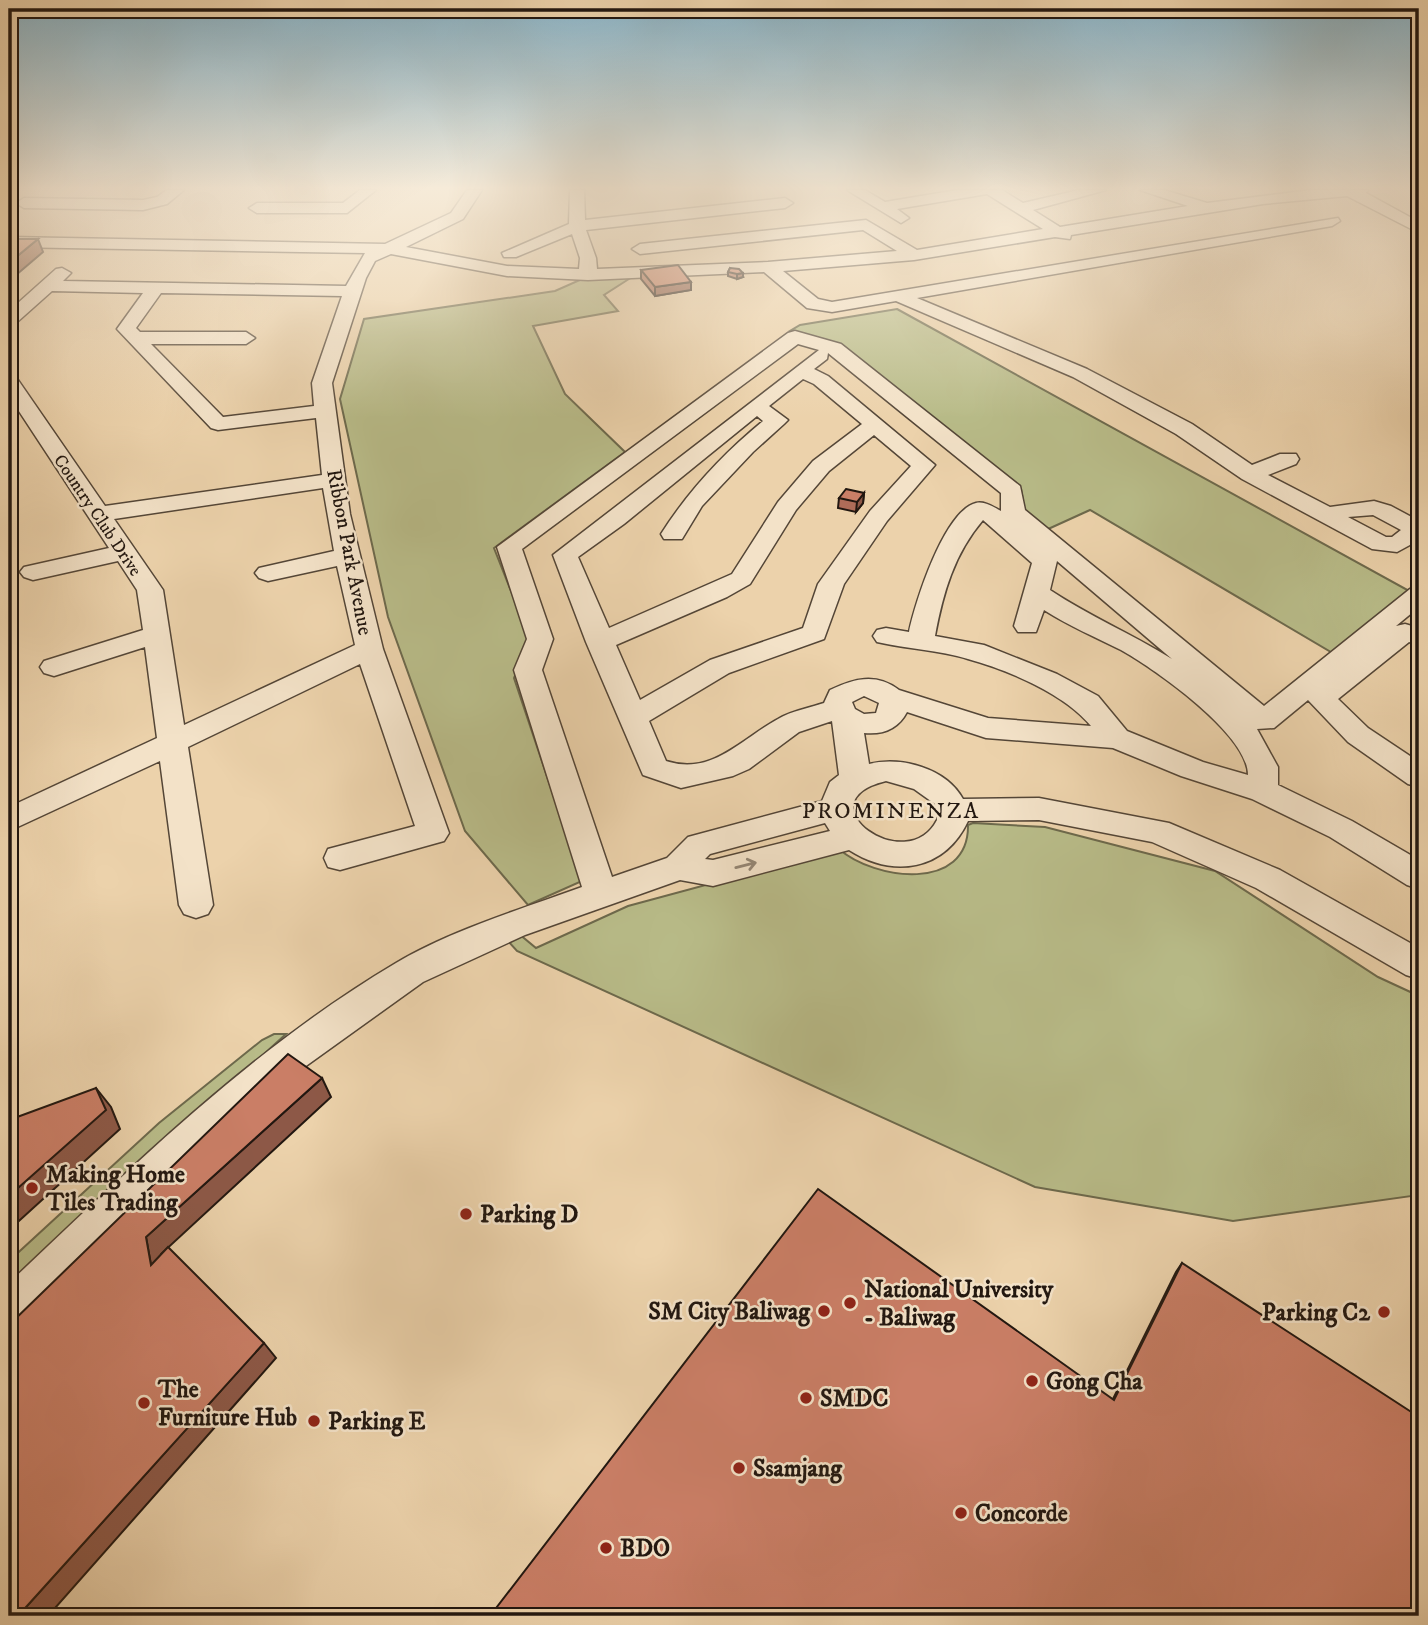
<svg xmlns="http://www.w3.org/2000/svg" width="1428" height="1625" font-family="'IM FELL DW Pica',serif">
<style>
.green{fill:#b8bb88;stroke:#6d694c;stroke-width:2}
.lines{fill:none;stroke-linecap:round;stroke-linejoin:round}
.minor-casing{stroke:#544637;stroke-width:3}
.minor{fill:#f3e2c8;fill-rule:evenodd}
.wall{fill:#ae6c58;stroke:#221710;stroke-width:2}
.shaded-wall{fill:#8d5847;stroke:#221710;stroke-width:2}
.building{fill:#ca7e66;stroke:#221710;stroke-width:2}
.oneway{stroke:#958775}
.poi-dot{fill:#8f2418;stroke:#f3e2c8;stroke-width:2.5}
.labels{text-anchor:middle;stroke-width:5;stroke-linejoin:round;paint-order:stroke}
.far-street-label{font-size:18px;fill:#221710;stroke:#f3e2c8}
.street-label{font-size:21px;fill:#221710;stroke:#f3e2c8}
.neighbourhood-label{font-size:23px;letter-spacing:2px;fill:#221710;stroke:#f3e2c8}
.near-poi-label{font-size:24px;font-weight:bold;fill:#221710;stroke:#f3e2c8;text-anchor:start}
</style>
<rect width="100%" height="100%" fill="#ecd2ab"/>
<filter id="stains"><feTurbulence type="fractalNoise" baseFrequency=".00286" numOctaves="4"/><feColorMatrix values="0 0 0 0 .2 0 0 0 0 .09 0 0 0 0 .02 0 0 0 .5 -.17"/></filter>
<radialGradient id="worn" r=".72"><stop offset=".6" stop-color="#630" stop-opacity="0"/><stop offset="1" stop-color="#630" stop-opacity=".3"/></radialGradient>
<path class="green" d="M632,277l-28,18 14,16 -85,15 32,68 60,58 -131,96 36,91 -16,39 68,203 -54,24 -63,-74 -77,-214 -48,-218 24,-80 191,-28 27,-12z
M897,309l514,283 -75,63 -246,-145 -44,20 -21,-17 -4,-24 -159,-123 -21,-21 -51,-14 10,-6z
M973,823l72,4 170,44 163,106 41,19v199l-186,26 -198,-34 -518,-236 -10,-11 12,-6 17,14 92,-42 211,-57c35,31 130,44 129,-24z
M274,1034h12l-277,251v-24l150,-138 103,-83z"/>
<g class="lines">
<g class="minor-casing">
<path id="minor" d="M167,190h17l-17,14 -24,6 -119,-2 -8,-5 8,-5 119,2 14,-3z
M360,190h16l-29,23h-90l-8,-5 8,-5h86z
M467,190h15l-19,29 -57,28 101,19 72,3 1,-11 -8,-24 -56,23h-12l-2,-4 67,-29 1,-34h14l1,30 200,-22 8,5 -8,5 -199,22 10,28 1,11 171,-7 129,-11 -34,-21 -223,24 -8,-5 8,-5 226,-24 51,30 126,-21 -56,-35 -90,15 12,9 -8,5 -54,-33h18l20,12 72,-12h45l21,13 56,-13h27l-73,20 27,17 128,-21 -48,-16h24l43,13 104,-13h57l-2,3 53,29v11l-72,-37 -84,8 -192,31 -1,4 -15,-2 -141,23 -131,11 35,28 14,3 506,-84 2,3 -8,5 -415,72 170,71 105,55 60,41 28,-11h16l3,5 -3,5 -28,11 62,32 44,-6 17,5 28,15v19l-22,12 -25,-3 -130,-70 -66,-45 -103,-57 -177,-76 -64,11 -25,-4 -43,-36 -176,8 -81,-4 -116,-22 -16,7 -9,17 -34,105 18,131 33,135 66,184 -5,8 -104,29 -12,-3 -4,-9 4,-9 87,-23 -55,-162 -172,83 25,158 -5,9 -12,4 -12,-4 -5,-9 -19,-144 -151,70v-24l148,-69 -12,-91 -91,29 -10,-3 -4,-6 4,-6 99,-31 -6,-40 -19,-29 -85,19 -9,-3 -4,-5 4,-5 85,-19 -100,-152v-21l7,2 89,129 217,-31 -6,-57 -98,12 -7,-2 -94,-99 26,-36 -91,-2 -37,33 -6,2v-15l47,-42 6,-1 9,5 -8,8 283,5 19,-33 -356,-6v-10l376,7 66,-31zM161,293l181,3 -30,87 2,23 -91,11 -72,-73h95l9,-6 -9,-6h-106l-4,-4zM323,488l11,63 -75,17 -4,5 4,5 9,3 69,-15 18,79 -171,80 -21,-135 -49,-71zM1373,515l28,15 -9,7h-6l-38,-20z
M795,331l46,13 179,142 5,24 239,196 146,-117 9,-3v21l-23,19 9,-2 14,4v17l-10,-3 -71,57 30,29 51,34v25l-11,-3 -60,-42 -40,-42 -34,28 -17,1 21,38v18l74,36 67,39v29l-12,-4 -77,-48 -78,-38 -71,-23 -68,-28 -127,-10 -79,-26c-9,17 -24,23 -43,21l5,31c32,-8 77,4 94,35l76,-1 130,25 111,47 139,78v31l-13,-4 -150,-87 -104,-46 -113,-22 -71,1c-23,49 -74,58 -119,29l-136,36 -33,-6 -155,55 -102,47 -131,94 -106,94 -161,159 -16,6v-52c122,-115 242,-234 387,-320 53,-32 128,-55 186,-76l-68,-217 13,-31 -30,-92 291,-214zM798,344l21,6 -266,205 33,87 57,133 38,13 52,-12 16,-7 50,-37 33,-11 7,54 -9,7 -8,19 -134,36 -21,21 -55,19 -70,-207 11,-31 -31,-90zM828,353l173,140v18c-8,-4 -16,-10 -25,-8 -32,8 -61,100 -67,129l-23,-4 -9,2 -4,6 4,6c29,7 62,8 91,17 40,11 97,35 123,67l-103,-8 -89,-28c-23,-18 -46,-11 -69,0l-6,13c-15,5 -33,8 -46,16 -37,20 -66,57 -112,42l-17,-40 80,-48 95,-34 20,-55 43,-63 48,-56 -107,-89 -14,-7 13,-10zM803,379l11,5 48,40 -49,37 -35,41 -46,72 -123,54 -31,-71 46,-33 133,-108 6,5c-40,33 -74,69 -102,113l3,5h18l20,-33 51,-54 31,-28 4,-4 -19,-14zM874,435l37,31 -41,45 -52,73 -15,44 -93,32 -70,40 -24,-55 111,-48 23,-13 46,-74 33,-39zM983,520l49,43 -18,63 4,6h18l8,-22c25,16 51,27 77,40 34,19 127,84 127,125l-45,-13 -76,-31 -29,-35 -41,-22 -73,-29 -49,-9c8,-43 19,-82 48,-116zM1057,561l115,98c-40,-25 -83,-43 -122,-69zM864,696l15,7 -3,10 -12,1 -9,-5 -3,-7zM886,781l28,8 21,15 2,16c-30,59 -137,-18 -51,-39zM825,823l5,8 -117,29 -8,-1 5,-5z"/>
</g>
<use href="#minor" class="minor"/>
</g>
<path class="wall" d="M730,268l13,9 -6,2 -9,-3v-4z
M641,270l50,12v8l-36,6 -14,-17z
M864,493l-1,10 -7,9 -18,-4 1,-10z
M1182,1263l237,353 -306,-217 63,-127z"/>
<path class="shaded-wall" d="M38,239l5,13 -34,29 4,8 -4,3v-29z
M743,273v4l-6,2v-5z
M691,282v8l-36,6v-9z
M864,493l-1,10 -7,9 1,-10z
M322,1078l9,19 -170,157 5,28 -15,-17 -5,-28z
M96,1088l15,19 9,22 -111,101v-34z
M264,1343l12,15 -228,258h-30z"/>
<path class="building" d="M9,239h29l-29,24z
M678,265l13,17 -36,5 -14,-17z
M730,268l9,1 4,4 -6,1 -9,-2z
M846,489l18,4 -7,9 -18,-4z
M288,1054l34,24 -176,159 5,28 17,-18 96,96 -246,273h-9v-291z
M96,1088l10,22 -97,86v-76z
M818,1189l296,211 68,-137 237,154v199h-929z"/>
<defs><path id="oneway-shaft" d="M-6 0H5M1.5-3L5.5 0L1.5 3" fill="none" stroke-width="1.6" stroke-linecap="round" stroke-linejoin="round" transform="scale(1.75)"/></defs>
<use class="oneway" href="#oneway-shaft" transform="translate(746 865) rotate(-14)"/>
<linearGradient id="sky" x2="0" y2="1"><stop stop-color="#89b6cc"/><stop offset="0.45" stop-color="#f6ebd9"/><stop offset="1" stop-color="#f6ebd9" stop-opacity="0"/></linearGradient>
<rect width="1428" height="418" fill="url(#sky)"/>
<g class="poi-dot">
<circle cx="32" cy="1188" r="7"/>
<circle cx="466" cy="1214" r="7"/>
<circle cx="850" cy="1303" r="7"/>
<circle cx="824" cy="1311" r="7"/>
<circle cx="1384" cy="1312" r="7"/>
<circle cx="1032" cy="1381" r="7"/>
<circle cx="806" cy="1398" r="7"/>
<circle cx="144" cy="1403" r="7"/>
<circle cx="314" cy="1421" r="7"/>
<circle cx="739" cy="1468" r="7"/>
<circle cx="961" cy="1513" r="7"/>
<circle cx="606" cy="1548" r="7"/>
</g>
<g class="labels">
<g class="far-street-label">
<text transform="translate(98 515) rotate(56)" y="6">Country Club Drive</text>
</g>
<g class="street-label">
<text transform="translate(350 552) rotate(79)" y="7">Ribbon Park Avenue</text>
</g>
<g class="neighbourhood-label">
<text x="891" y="818">PROMINENZA</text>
</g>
<g class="near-poi-label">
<text x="46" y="1182">Making Home<tspan x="46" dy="28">Tiles Trading</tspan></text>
<text x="480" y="1222">Parking D</text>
<text x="864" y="1297">National University<tspan x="864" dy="28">- Baliwag</tspan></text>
<text x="810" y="1319" text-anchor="end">SM City Baliwag</text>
<text x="1370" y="1320" text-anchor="end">Parking C2</text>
<text x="1046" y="1389">Gong Cha</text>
<text x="158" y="1397">The<tspan x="158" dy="28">Furniture Hub</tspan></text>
<text x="820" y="1406">SMDC</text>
<text x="328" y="1429">Parking E</text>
<text x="753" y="1476">Ssamjang</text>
<text x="975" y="1521">Concorde</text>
<text x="620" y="1556">BDO</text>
</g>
</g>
<rect width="1428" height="1625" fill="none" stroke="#ecd2ab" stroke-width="35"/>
<rect x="10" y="10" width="1407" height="1604" fill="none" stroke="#221710" stroke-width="3.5"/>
<rect x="18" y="18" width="1393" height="1590" fill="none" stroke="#221710" stroke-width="2"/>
<rect width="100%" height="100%" filter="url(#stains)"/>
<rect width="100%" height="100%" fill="url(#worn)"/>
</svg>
